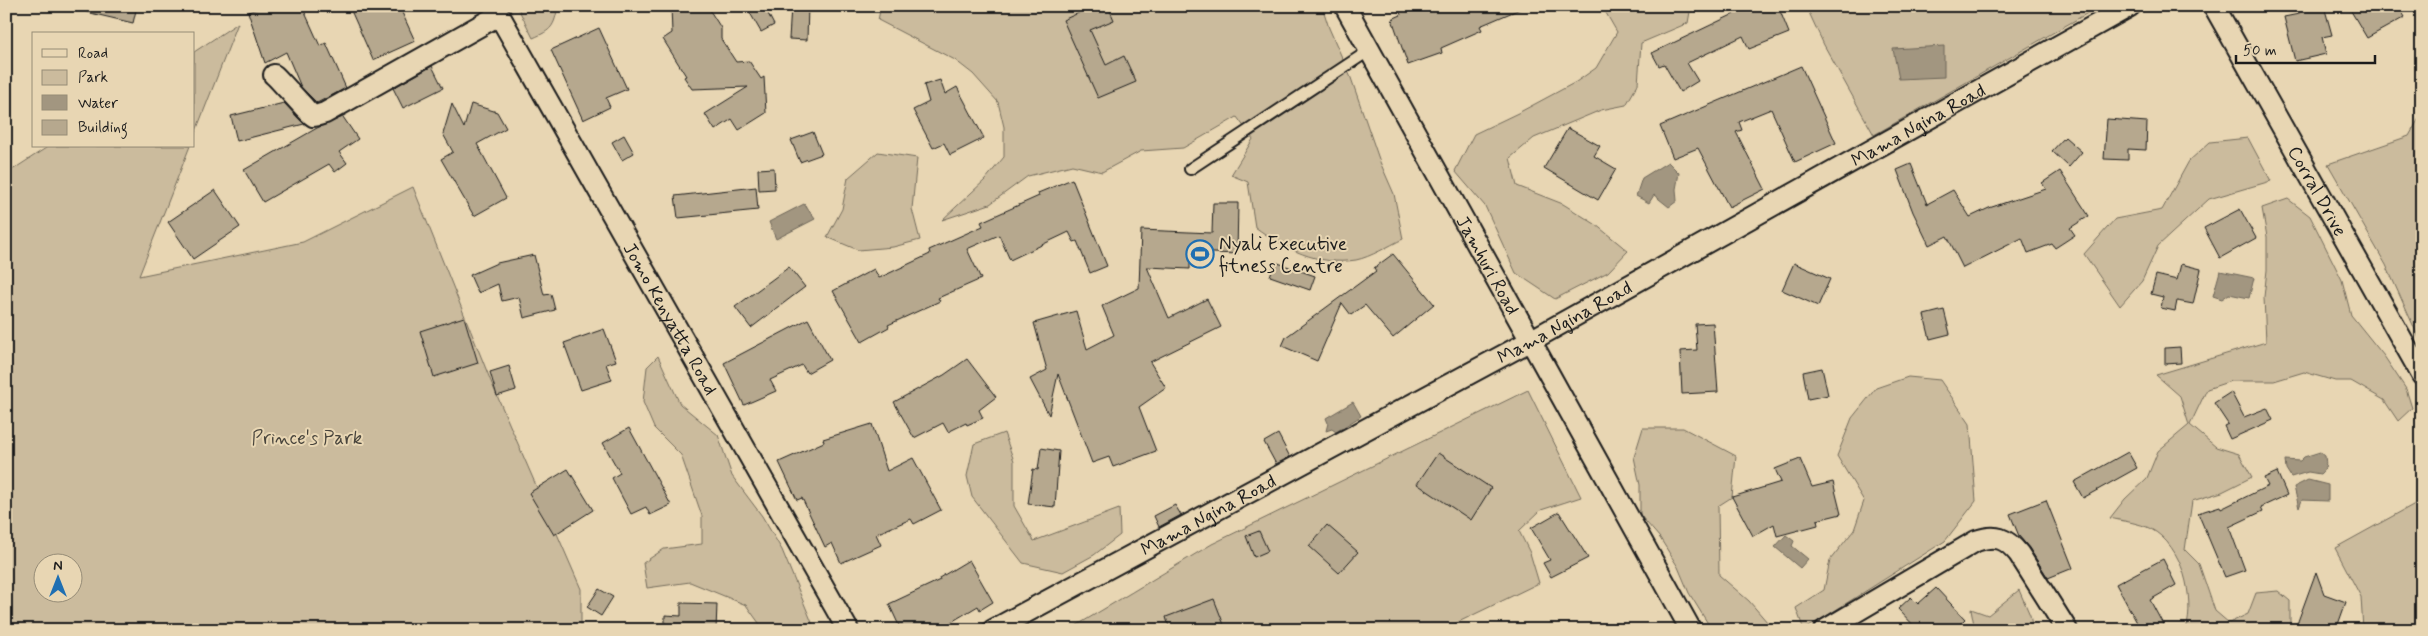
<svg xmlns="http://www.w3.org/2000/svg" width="2428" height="636" font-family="Mynerve,sans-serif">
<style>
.green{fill:#cbbb9d;stroke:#746c5c;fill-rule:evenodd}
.water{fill:#a29680;stroke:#6c6558}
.building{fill:#b6a88e;stroke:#1c1c1c}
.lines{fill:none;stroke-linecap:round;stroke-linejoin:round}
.lane-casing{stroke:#1c1c1c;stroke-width:14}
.street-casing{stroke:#1c1c1c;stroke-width:24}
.lane{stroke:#e8d6b3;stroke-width:10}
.street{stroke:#e8d6b3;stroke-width:20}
.labels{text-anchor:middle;stroke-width:4;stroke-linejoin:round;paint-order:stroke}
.street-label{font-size:19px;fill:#1c1c1c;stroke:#e8d6b3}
.poi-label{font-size:19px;fill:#1c1c1c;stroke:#e8d6b3;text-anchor:start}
.park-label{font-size:19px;fill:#48443c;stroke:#e8d6b3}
</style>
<rect width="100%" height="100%" fill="#e8d6b3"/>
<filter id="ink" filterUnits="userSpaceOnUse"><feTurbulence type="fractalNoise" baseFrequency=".02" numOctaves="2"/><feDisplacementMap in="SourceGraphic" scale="10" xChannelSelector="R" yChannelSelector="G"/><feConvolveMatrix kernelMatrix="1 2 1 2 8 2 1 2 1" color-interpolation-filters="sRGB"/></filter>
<g filter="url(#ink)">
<path class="green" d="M517,6h41c-4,21 -6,24 -25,32z
M881,6h441l7,22 22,50 29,84 14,32 9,45c-15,7 -32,18 -47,21 -38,6 -71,-11 -101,-33l-7,-45 -17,-7 22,-36 -16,-22 -54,31 -42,3 -39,21 -30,-7 -44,11 -38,28 -48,16 43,-40 19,-23v-30l-6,-25 -25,-28 -18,-14 -77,-40z
M1602,6h89l-3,17 -47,20 -3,41 -12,21 -25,5 -67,28 -24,20 7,28 46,18 32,20 33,27 -20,21 -53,27 -39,-26 -31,-67 -30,-35 19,-37 46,-22 56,-30 20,-14 21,-36z
M1806,6h294l-226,129 -50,-90z
M238,23l-44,113v-84z
M2422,113v232l-36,-80 -58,-101 81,-28z
M2248,138l23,43 -62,18 -51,47 -16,35 -22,25 -36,-52 31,-35 47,-9 27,-49 21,-19z
M49,146h141l-51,130 164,-34 110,-55 79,197 89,205v41h-575v-456zM42,564h30v30h-30z
M878,152l39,6 -5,51 8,31 -27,7 -35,3 -31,-13 15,-28 6,-31z
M2288,199l22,17 32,64 9,35 33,41 22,33 6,19 -14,13 -14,-21 -33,-19h-16l-31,-9 -30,9h-43l-24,8 -17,36 26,22 23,7 13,23 -30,15 -30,9 -7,49 14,14 16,47 14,12 19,-9 8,-21 22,-2 12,10v25l4,4h-108c9,-32 -3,-84 -35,-101 -11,-6 -29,-8 -41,-11l15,-19 22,-21 11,-27 31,-26 -9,-29 -24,-21 110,-33 -2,-45 3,-27v-33l-5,-29z
M658,356l22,48 38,31 14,41 30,40 20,34 33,80h-51l-18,-25 -56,-23 -43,6 -4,-25 21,-14 38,-5v-28l-21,-61 -27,-27 -11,-26 4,-35z
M1908,377l32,3 30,44 6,77 -31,40 -141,89 -8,-22 28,-18 6,-30 24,-30 10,-29 -27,-45 15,-38 24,-30z
M1528,390l53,107 -40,13 -22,21 11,22 9,30 -97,47h-373l143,-86z
M1643,428h40l53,28 -4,41 -14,9 1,69 30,26 19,22v7h-56l-23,-37 -11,-26 -18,-29 -20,-23v-30l-6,-28z
M1004,433l10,28v45l20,35 85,-32 1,26 -26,20 -31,17 -40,-9 -51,-66 -5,-21 7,-32z
M2422,500v130h-59l-2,-33 -26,-49z
M2019,590l11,25 3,15h-58l-4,-21 17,6z"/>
<path class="water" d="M1944,46v31l-45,2 -6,-30z
M1668,162l11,11 -3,16 1,12 -8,6 -15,-12 -5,8 -13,-7 6,-18z
M804,204l11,15 -39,20 -7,-17z
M2220,271l34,7 -5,20 -20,-4 -7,5 -9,-3z
M1353,402l8,14 -25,16 -4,-3 -6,2 2,-8 -2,-5z
M2320,452l5,4c1,8 2,12 -5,18l-12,-2 -17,5 -5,-8 -1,-9 15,1 4,-4z
M2308,480l20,5v16l-26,-1 -3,8 -5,-21z
M1786,535l8,6 -2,5 16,13 -8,9 -25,-21z"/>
<path class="building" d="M87,6h50l-4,17 -47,-11z
M265,6h37l18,40 6,-3 20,45 -29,15 -16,-16 -15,-35 -21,11 -17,-51z
M349,6h50l16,35 -42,19z
M671,6h36l14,22v11l15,23 13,-1 12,18 3,-2 2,36 -27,17 -7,-11 -17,11 -10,-16 43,-27 -56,2 -8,-12 2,-1 -23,-37 9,-6z
M746,6h18l10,19 -13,7z
M791,6h17l-1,34 -18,-1z
M1094,6h14l6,14 -24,10 16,35 18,-9 12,26 -38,16 -35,-78z
M1398,6h129l-47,20 2,4 -41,18 1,5 -34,12 -16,-46 9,-4z
M1743,6h35l11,27 -40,16 -6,-13 -56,27 11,18 -18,11 -16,-28 -5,2 -7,-13 82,-39 -1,-4z
M2297,6h27l8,29 -10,2 4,17 -31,7 -11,-44 15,-3z
M2348,6h50l7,11 -38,21z
M599,28l28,61 -21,9 4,9 -27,13 -32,-70z
M432,66l11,22 -40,20 -10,-20z
M1801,66l35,77 -41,19 -24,-53 -32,13 3,8 -6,2 29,57 -36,18 -31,-59 -25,10 -13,-32z
M940,80l5,14 12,-7 27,51 -34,17 -6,-12 -11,5 -20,-38 16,-8 -5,-17z
M284,103l20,21 -67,17 -6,-25z
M452,104l12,24 7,-24 26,8 9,16 -29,16 29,54 -32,18 -33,-57 12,-7 -10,-18z
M343,117l15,22 -19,13 8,11 -12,9 -6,-8 -66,38 -19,-32 73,-42z
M2107,119l40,3 -1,28 -18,-1v11l-24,-1z
M1568,128l32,18 -6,10 22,13 -18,31 -54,-32z
M813,132l9,22 -22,8 -9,-22z
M624,135l10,18 -12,7 -10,-18z
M2065,137l17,15 -13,15 -17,-16z
M1911,164l16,40 26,-14 17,27 19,-9 57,-19 -4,-6 18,-12 29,45 -19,12 5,7 -20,13 -3,-4 -24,9 -6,-15 -59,30 -16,-32 -18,9 -16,-33 -16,-42z
M774,168l1,21 -16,1 -1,-21z
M1072,179l35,87 -17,7 -13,-32 -3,1 -5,-10 -59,28 -11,-25 -32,14 14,30 -43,19 2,3 -52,24 1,2 -27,15 -29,-51 41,-22 5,9 51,-24 -1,-4 54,-24 -2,-4 58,-26 -1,-3z
M756,187l2,23 -80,8 -3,-22z
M215,190l25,37 -47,32 -25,-37z
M1213,203h25l-1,51 -47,-2v17l-43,-2 22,51 38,-19 14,28 -71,35 16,26 -27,19 17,44 -43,16 -4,-10 -17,6 -34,-89 -9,41 -19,-36 17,-9 -13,-47 42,-12 11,38 27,-14 -12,-29 37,-18 2,-58 71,3z
M2240,209l16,29 -36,20 -16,-30z
M1393,254l41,50 -41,34 -28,-33 -14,10 -9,-12 -25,58 -35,-15 4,-9 90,-66 -2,-3z
M534,255l10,40 7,-1 4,16 -31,8 -5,-21 -17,4 -4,-17 -20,9 -8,-18 27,-12z
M1275,262l40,14 -5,14 -40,-14z
M1794,263l36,16 -12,27 -36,-16z
M2181,264l20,5 -8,35 -16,-3 -2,10 -14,-3 2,-11 -12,-3 5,-19 21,5z
M789,267l16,20 -54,41 -16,-21z
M1944,310l6,24 -20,5 -6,-24z
M464,317l14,46 -44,14 -14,-46z
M808,319l22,41 -23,13 -5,-8 -32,15 6,11 -32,14 -20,-42z
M1713,323l5,69 -36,2 -2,-43 17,-1 -2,-26z
M604,329l12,32 -10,3 6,16 -31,10 -17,-47z
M2180,347l1,16 -16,1v-16z
M967,359l29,38 -17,13 4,8 -16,7 -1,-2 -18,9 -5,-9 -29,15 -20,-36 50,-27z
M509,366l7,24 -19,6 -7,-24z
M1822,368l6,27 -20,4 -5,-27z
M2231,392l13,25 23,-9 6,12 -43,19 -6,-13 4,-2 -14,-21z
M872,424l15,47 26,-13 28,52 -27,14 -3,-5 -35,15 5,11 -40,18 -9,-20 -7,4 -23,-49 -5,2 -18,-38 45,-20 -1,-3z
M629,428l42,77 -21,10 -4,-8 -15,7 -19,-36 8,-5 -17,-30z
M1278,434l12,23 -14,7 -12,-22z
M1041,448l18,3 -4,56 -27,-3 5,-35 5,1z
M2128,452l9,16 -54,30 -9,-16z
M1438,453l53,35 -20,32 -54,-36z
M1800,459l12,28 21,-5 8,32 -24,6 1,5 -41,11 -3,-12 -21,12 -21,-39 49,-15 -6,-13z
M568,469l25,41 -39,25 -25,-42z
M2277,472l10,23 -26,12 2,4 -34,16 16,43 -20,7 -27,-64 22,-7 1,3 47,-23 -4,-8z
M2046,500l27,68 -25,10 -19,-30 -10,-12 -9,-22z
M1175,505l6,10 -22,12 -5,-11z
M1559,512l29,46 -37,19 -8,-14 7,-3 -19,-32z
M1327,525l31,27 -19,21 -30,-27z
M1259,531l9,20 -14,6 -8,-21z
M2163,559l13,26 -26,15 16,30h-25l-25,-46z
M969,560l24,42 -13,8 -2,-4 -40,24h-37l-12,-26 51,-24 -1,-2z
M2316,572l8,22 22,8 -10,28h-22l-17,-6z
M1936,588l29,31 -11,11h-36l-20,-21 13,-12 7,7z
M599,589l14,8 -12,19 -14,-9z
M1214,599l12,31h-56l-4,-13z
M681,603l36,1 -1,26h-51v-15l16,1z"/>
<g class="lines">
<g class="lane-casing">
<path id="lane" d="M1190,169l180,-119"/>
</g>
<g class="street-casing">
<g id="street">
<path id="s1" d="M494,6l354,624"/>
<path id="s2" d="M1345,6l346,624"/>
<path id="s3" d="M2214,6l208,369"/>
<path d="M274,75c7,6 36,40 39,41 4,0 9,-2 12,-3l174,-98"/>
<path id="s4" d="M993,630l537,-289 600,-335"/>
<path d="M1825,630l151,-89c20,-7 30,-3 43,13l48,76"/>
</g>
</g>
<use href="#lane" class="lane"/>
<use href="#street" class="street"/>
</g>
</g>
<defs>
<g id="stadium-ring" transform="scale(1.4375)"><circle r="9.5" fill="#e8d6b3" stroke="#1f6fb2" stroke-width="1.5"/><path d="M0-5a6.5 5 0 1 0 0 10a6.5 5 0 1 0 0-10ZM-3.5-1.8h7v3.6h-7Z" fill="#1f6fb2"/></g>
</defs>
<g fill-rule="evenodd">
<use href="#stadium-ring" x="1200" y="254"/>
</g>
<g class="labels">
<g class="street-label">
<text dy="7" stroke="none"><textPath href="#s4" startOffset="1054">Mama Ngina Road</textPath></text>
<text dy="7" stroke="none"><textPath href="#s3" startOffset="212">Corral Drive</textPath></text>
<text dy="7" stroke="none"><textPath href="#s2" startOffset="296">Jamhuri Road</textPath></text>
<text dy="7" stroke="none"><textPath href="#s1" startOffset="359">Jomo Kenyatta Road</textPath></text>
<text dy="7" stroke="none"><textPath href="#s4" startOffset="649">Mama Ngina Road</textPath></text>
<text dy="7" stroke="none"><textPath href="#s4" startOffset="244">Mama Ngina Road</textPath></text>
</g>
<g class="poi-label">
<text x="1219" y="250">Nyali Executive<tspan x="1219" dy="22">fitness Centre</tspan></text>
</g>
<g class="park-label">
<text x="307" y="444">Prince's Park</text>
</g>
</g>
<rect width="2428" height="636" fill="none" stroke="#e8d6b3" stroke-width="25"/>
<rect x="12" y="12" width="2403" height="611" fill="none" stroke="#1c1c1c" stroke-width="2" filter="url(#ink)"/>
<rect x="32" y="32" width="162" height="115" fill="#e8d6b3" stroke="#968c77"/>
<rect x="42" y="49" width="25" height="8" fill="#e8d6b3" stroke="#968c77"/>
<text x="78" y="58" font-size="15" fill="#1c1c1c">Road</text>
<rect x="42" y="70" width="25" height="15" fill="#cbbb9d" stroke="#968c77"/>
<text x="78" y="82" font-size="15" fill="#1c1c1c">Park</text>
<rect x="42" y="95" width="25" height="15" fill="#a29680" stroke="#968c77"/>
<text x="78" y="108" font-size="15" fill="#1c1c1c">Water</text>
<rect x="42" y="120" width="25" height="15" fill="#b6a88e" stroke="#968c77"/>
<text x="78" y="132" font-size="15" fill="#1c1c1c">Building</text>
<g transform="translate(58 578)"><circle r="24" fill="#e8d6b3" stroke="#968c77"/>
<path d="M0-4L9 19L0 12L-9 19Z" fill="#1f6fb2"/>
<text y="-8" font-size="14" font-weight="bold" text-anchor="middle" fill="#1c1c1c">N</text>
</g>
<path d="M2236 55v8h139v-8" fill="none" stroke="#1c1c1c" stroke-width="2.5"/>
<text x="2243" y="55" font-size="15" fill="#1c1c1c" stroke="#e8d6b3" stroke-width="4" paint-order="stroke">50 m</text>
</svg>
